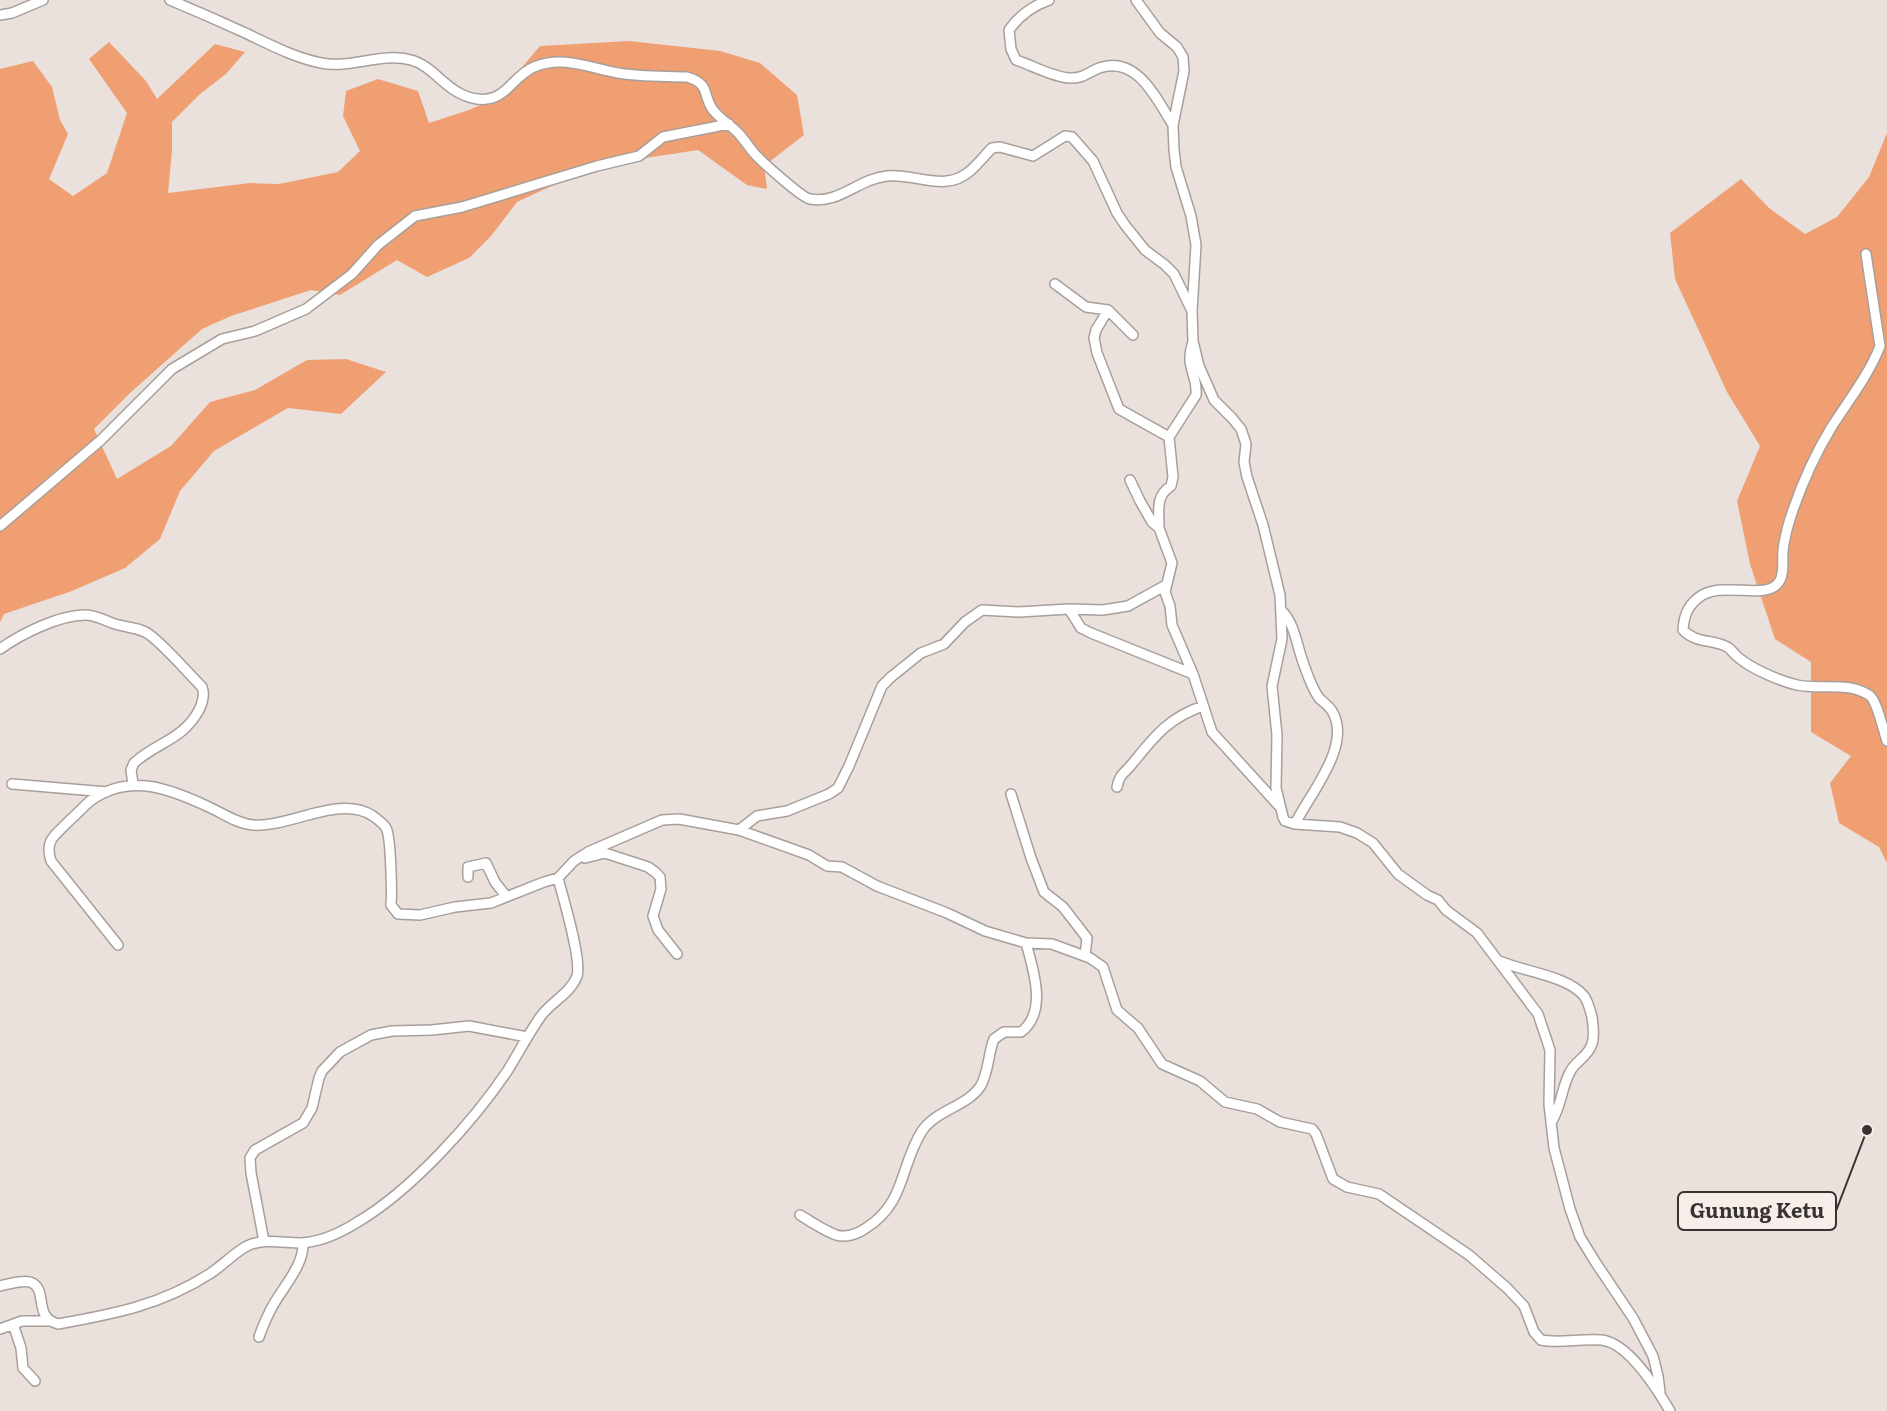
<svg xmlns="http://www.w3.org/2000/svg" width="1887" height="1411" font-family="Literata,serif">
<style>
.forest{fill:#ef9f72}
.lines{fill:none;stroke-linecap:round;stroke-linejoin:round}
.minor-casing{stroke:#a89f9b;stroke-width:12}
.minor{stroke:#fff;stroke-width:9}
.leader{fill:none;stroke:#373332;stroke-width:2}
.callout-dot{fill:#373332;stroke:#f7eeea;stroke-width:2}
.callout{fill:#f7eeea;stroke:#373332;stroke-width:2}
.callout-label{font-size:20px;text-anchor:middle;font-weight:bold;fill:#373332}
</style>
<rect width="100%" height="100%" fill="#eae1dd"/>
<path class="forest" d="M629,41l91,10 40,12 37,32 7,40 -40,31 3,23 -20,-4 -49,-35 -79,12 -48,15 -54,25 -26,34 -22,22 -42,19 -30,-17 -57,35 -29,-5 -80,26 -29,13 -72,64 -36,36 23,50 54,-33 39,-44 45,-12 52,-30 39,-1 40,13 -45,42 -53,-6 -74,43 -34,40 -20,48 -35,29 -53,23 -68,23 -4,8v-553l33,-8 19,26 8,33 8,14 -19,45 24,17 34,-23 20,-60 -38,-54 20,-17 37,39 11,18 58,-55 30,8 -19,22 -26,20 -28,28v29l-4,42 82,-10 29,1 59,-12 22,-21 -17,-35 3,-25 32,-12 40,12 11,32 40,-13 27,-12 44,-52z
M1887,133v730l-8,-16 -40,-24 -9,-40 21,-27 -40,-24v-70l-36,-23 -25,-75 -13,-63 23,-55 -33,-54 -52,-113 -5,-46 71,-54 28,29 36,26 32,-17 32,-40z"/>
<g class="lines">
<g class="minor-casing">
<path id="minor" d="M170,0c24,10 47,20 71,31 26,12 51,26 80,32 30,6 60,-11 90,-3 24,6 36,35 66,39 29,4 35,-23 57,-32 30,-12 55,1 84,6 23,4 46,3 69,4 24,7 15,18 26,33 8,10 19,16 27,25 5,6 9,12 14,18 7,8 48,45 56,46 30,5 48,-20 77,-23 29,-3 58,17 83,-5 8,-7 15,-16 22,-23l8,-1 33,9 32,-20 7,1 21,24 24,52 8,12 20,25 20,15 9,9 18,37
M1049,0c-17,6 -30,16 -40,30l2,19 5,11c15,5 37,17 53,18 13,1 18,-5 30,-10 38,-13 57,30 74,57
M1136,0l24,33 17,14 6,10 1,14 -11,54 1,25 2,17 15,49 5,29 -4,66 1,30 6,25 15,34 18,18 9,11 5,15 -2,18 3,15 16,48 17,70 2,44 -10,47 5,49 -1,53 7,29 2,4 10,3 45,3 17,6 16,10 25,31 29,21 11,5 8,10 31,23 61,81 12,36 -1,54 5,44 16,61 10,28 16,26 37,55 20,38 5,20 2,16
M0,15l12,-2 31,-13
M1866,254l14,92c-11,29 -32,55 -49,82 -17,28 -31,60 -41,91 -3,10 -6,21 -7,32 -1,9 2,22 -4,31 -14,20 -58,-3 -81,16 -11,9 -14,18 -15,32 15,15 30,8 46,18 3,3 6,7 10,10 13,11 41,23 58,27 23,5 50,-4 72,10 8,5 14,35 18,46
M1055,284l31,23 22,3 -12,20 -2,8 3,15 22,56 50,28
M1108,310l25,25
M1130,480l10,21 12,21 7,6 13,35 -7,29 5,14 2,19 21,49 19,58 67,74
M0,526l101,-86 71,-71 50,-30 33,-8 51,-22 46,-35 26,-29 37,-29 47,-9 135,-41 42,-10 24,-19 66,-13
M1159,528c0,-17 -4,-32 12,-42l2,-9 -4,-40 27,-42c2,-21 -12,-27 -3,-53
M1069,609l34,1 25,-4 38,-21
M1281,610c14,13 16,37 23,55 4,11 8,23 15,33 4,4 10,8 13,13 21,34 -23,84 -37,113
M0,649c21,-15 59,-34 85,-34 12,0 20,6 30,9 12,4 25,3 35,11 19,15 35,35 52,52 3,8 1,15 -3,23 -16,30 -42,32 -65,53l-3,7 2,14
M12,784l95,8
M1117,787c3,-14 7,-13 15,-23 23,-28 36,-46 71,-58
M1011,794l20,64 13,34 19,15 24,31 -2,18
M739,830l18,-14 30,-5 42,-17 9,-6 11,-22 33,-80 9,-9 30,-24 23,-9 21,-22 17,-12 37,2 50,-3 12,19 10,5 102,41
M585,858l20,-5 43,14 7,5 5,5 1,12 -8,27 5,14 19,24
M468,877v-10l18,-4 9,19 11,14
M118,945l-67,-84c-7,-22 5,-26 19,-41 7,-6 13,-13 20,-19 40,-29 81,-12 121,7 13,6 27,16 42,17 36,3 87,-31 120,-9 4,3 11,8 13,12 5,8 6,66 5,77l7,9 22,1 35,-8 36,-4 53,-21 14,-4
M1499,961c23,10 69,15 85,35 4,5 6,14 8,21 1,9 3,18 0,27 -4,13 -17,17 -22,28 -9,17 -8,33 -19,51
M800,1215c11,7 23,15 36,20 10,3 22,-1 30,-7 40,-25 34,-63 56,-97 14,-21 44,-24 58,-44 9,-14 8,-34 14,-48l10,-7h17c27,-20 12,-63 5,-89
M264,1241l-13,-68 -1,-15 5,-8 48,-27 9,-15 7,-30 3,-7 18,-19 31,-17 21,-4 40,-1 37,-4 58,11
M0,1286c9,-2 21,-6 30,-4 19,6 2,35 28,42 56,-10 104,-19 153,-51 12,-8 23,-20 36,-27 17,-8 36,-3 54,-3 18,-1 39,-10 55,-20 55,-32 117,-101 152,-153 11,-18 21,-37 33,-54 10,-14 30,-23 36,-40 5,-17 -14,-78 -19,-98l16,-17 14,-9 74,-32 17,-1 60,11 70,25 18,11 15,1 35,19 70,27 38,18 41,12 26,1 38,14 13,9 14,43 21,18 24,36 38,17 25,21 32,7 23,13 32,7 4,5 17,45 14,8 32,7 90,61 38,33 17,18 10,26 7,8c20,4 39,-2 60,0 27,2 56,49 69,71
M13,1324l8,24 2,20 12,13
M0,1329l22,-8h26
M259,1337c3,-9 7,-18 11,-26 10,-21 34,-44 33,-68"/>
</g>
<use href="#minor" class="minor"/>
</g>
<path class="leader" d="M1867 1130L1836 1211"/>
<circle class="callout-dot" cx="1867" cy="1130" r="6"/>
<rect class="callout" x="1678" y="1192" width="158" height="38" rx="6"/>
<g class="callout-label">
<text x="1757" y="1218">Gunung Ketu</text>
</g>
</svg>
